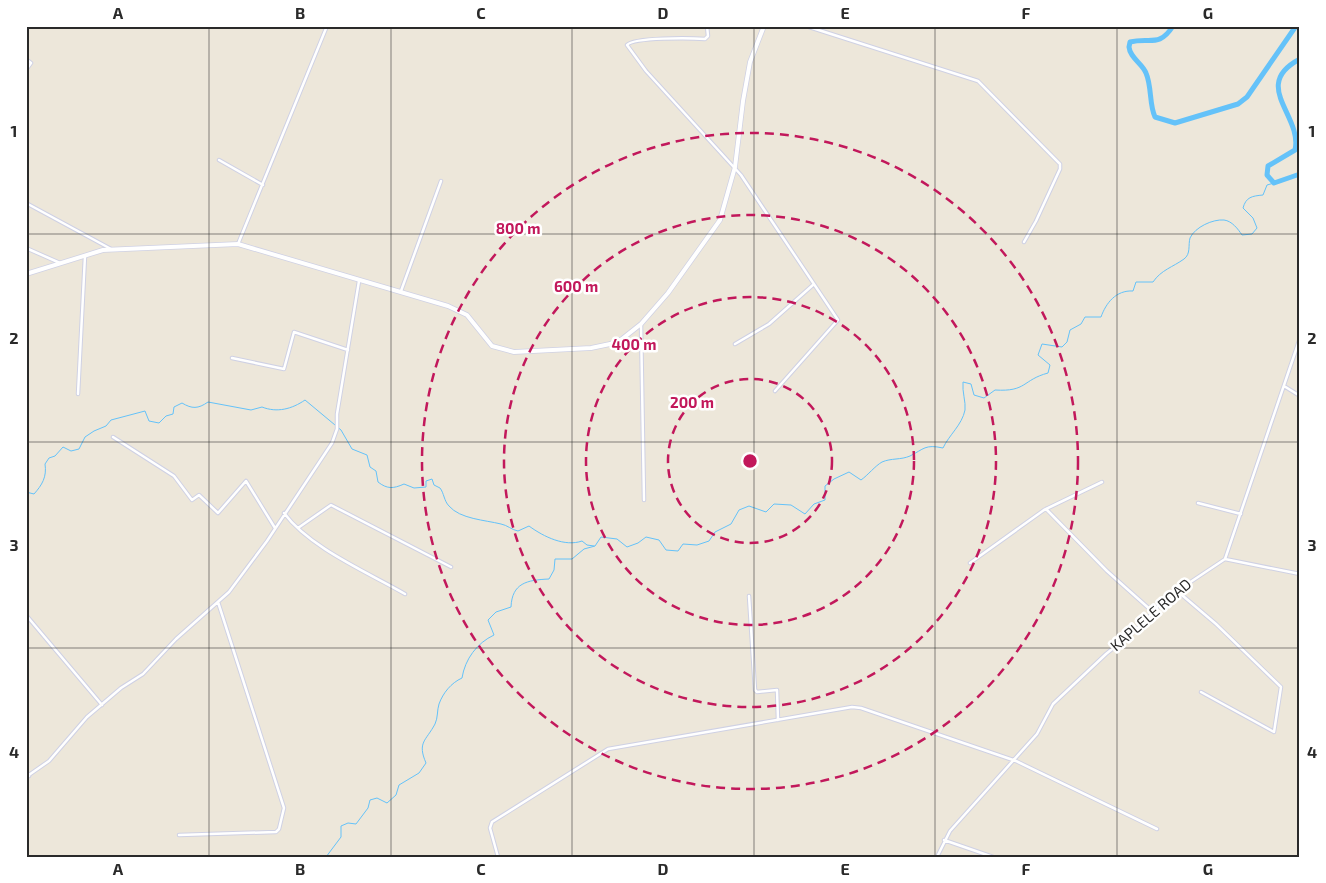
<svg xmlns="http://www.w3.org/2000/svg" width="1326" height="883" font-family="'Exo 2',sans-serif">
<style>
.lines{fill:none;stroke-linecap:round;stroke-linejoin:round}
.stream{stroke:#64c2f9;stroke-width:1}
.river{stroke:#64c2f9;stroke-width:5}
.street-casing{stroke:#cfd1e4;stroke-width:4.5}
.secondary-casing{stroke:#cfd1e4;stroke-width:5.5}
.street{stroke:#fff;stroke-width:2.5}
.secondary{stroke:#fff;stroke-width:4}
.grid{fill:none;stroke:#2a2a2a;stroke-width:1;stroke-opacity:0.55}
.ring{fill:none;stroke:#c2185b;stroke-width:2.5;stroke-dasharray:9 6}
.labels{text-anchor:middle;stroke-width:5;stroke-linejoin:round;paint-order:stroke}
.street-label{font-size:15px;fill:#2a2a2a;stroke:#fff}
.centre{fill:#c2185b;stroke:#fff;stroke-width:2.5}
.ring-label{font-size:15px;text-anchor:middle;font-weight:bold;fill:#c2185b;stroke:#fff;stroke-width:5;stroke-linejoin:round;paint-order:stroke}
.neatline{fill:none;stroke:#2a2a2a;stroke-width:2}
.grid-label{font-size:16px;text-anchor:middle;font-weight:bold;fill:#2a2a2a}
</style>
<rect width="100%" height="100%" fill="#ede7da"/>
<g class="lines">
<path class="stream" d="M26,492l8,2c8,-9 13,-17 11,-30l4,-6 6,-2 8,-9 8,4 8,-2 6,-12 9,-6 12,-5 5,-6 34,-9 4,10 10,2 7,-7 7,-2 1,-7 8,-4c10,6 16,6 26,-1l43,8 11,-3c15,6 30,2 43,-7l36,30 11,19 15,6 3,12 6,4 2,11c9,7 15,7 26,2l10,4 12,-1v-6l6,-2 2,6 6,3c4,5 4,13 9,18 11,13 36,14 52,18 6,1 11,6 17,7l11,-5c15,11 36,21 53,15l5,4 7,1
M326,857l15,-20v-11l7,-3 8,1 12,-16 2,-8 7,-2 10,5 9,-8 3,-10 20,-12 7,-10c-9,-21 0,-22 9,-39 3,-6 2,-14 4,-20 4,-11 12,-21 23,-26 3,-19 15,-35 32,-43l-6,-15 8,-8 15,-5c1,-24 16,-27 38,-28l5,-9 1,-11h17l12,-10 11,-3 6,-9 16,2 10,8 11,-4 8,-6 13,3 7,10 12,1 5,-7 14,1 12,-4 6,-9 16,-8 8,-14 10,-4 17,6 8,-8 17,1 14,9 9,-10 11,-4v-14l9,-7 15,-7 12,8c7,-5 14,-14 21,-18 9,-4 19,-2 28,-6 14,-7 15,-12 33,-8 6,-13 19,-23 22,-38 1,-8 -3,-18 -2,-28l8,2 3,11 10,3 11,-8c32,2 27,-10 53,-17l2,-8 -12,-10 4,-11 20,3 5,-5 3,-12 11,-6 4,-7h16c5,-14 15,-27 32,-26l3,-9h17c8,-12 20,-15 31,-23 7,-5 4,-14 6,-21 5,-11 23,-19 34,-18 8,1 14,9 18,15l10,-1 5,-6 -4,-10 -10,-10c3,-11 9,-12 20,-13l4,-10 7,-2"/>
<path class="river" d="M1173,26c-14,22 -23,11 -43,16l-1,5c1,11 13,16 17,26 6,14 3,31 9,44l20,6 63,-19 9,-7 49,-71
M1300,59c-50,26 3,57 -5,91l-27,16 -1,9 7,8 26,-9"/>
<g class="street-casing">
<path id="street" d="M707,26l1,10 -3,3c-14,-1 -71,-2 -78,6l19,26 95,104 97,145 -63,71
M806,26l172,55 82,83v5l-24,52 -12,21
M26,59l5,4 -5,7
M219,160l44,25
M26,203l85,46
M238,244l89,-218
M26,248l34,15
M401,291l40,-110
M641,324l3,176
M735,344l34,-20 45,-40
M232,358l52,11 10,-37 54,18
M1284,386l16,10
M78,394l7,-138
M113,437l61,39 18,24 7,-5 19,18 28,-32 29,47
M1198,503l43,11
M1046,509l61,62 46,41
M284,513c26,35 83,59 121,81
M298,528l33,-23 120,62
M1225,559l75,15
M970,563l74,-53 58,-28
M1176,590l40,34 65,63 -7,45 -73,-40
M749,596l6,94 2,2 20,-2 1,30
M26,615l76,90
M26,771l3,5
M26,777l23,-16 38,-44 34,-29 22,-14 33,-35 53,-47 38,-51 65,-98 5,-14v-15l22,-133
M179,835l97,-3 3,-3 5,-21 -66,-206
M944,840l49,17
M498,857l-8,-29 2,-6 116,-73 244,-42 9,1 155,53 141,68
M937,857l13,-26 87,-97 16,-30 53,-50 38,-31 18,-22 63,-42 75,-221"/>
</g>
<g class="secondary-casing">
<path id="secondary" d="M26,274l77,-24 135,-6 210,62 19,9 25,31 22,6 77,-4 19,-4 12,-5 19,-15 27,-31 52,-73 15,-53 8,-66 7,-39 14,-36"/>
</g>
<use href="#street" class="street"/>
<use href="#secondary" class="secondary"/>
</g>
<path class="grid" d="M209,26v831M391,26v831M572,26v831M754,26v831M935,26v831M1117,26v831M26,234h1274M26,442h1274M26,648h1274"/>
<g class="ring">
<circle cx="750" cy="461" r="82"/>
<circle cx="750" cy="461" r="164"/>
<circle cx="750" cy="461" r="246"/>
<circle cx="750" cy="461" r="328"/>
</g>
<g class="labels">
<g class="street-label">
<text transform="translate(1151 615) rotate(-41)" y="5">KAPLELE ROAD</text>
</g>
</g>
<circle cx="750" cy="461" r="8" class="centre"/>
<g class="ring-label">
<text x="518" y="234">800 m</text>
<text x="576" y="292">600 m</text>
<text x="634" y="350">400 m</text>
<text x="692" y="408">200 m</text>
</g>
<rect width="1326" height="883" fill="none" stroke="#ffffff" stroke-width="55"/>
<rect x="28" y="28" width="1270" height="828" class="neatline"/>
<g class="grid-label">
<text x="118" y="19">A</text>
<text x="300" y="19">B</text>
<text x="481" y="19">C</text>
<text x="663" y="19">D</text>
<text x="845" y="19">E</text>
<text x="1026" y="19">F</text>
<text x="1208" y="19">G</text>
<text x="14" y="137">1</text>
<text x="1312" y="137">1</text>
<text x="14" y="344">2</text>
<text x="1312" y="344">2</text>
<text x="14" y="551">3</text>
<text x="1312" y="551">3</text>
<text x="14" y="758">4</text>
<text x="1312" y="758">4</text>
<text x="118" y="875">A</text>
<text x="300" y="875">B</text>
<text x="481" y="875">C</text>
<text x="663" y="875">D</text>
<text x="845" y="875">E</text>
<text x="1026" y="875">F</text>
<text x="1208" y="875">G</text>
</g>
</svg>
